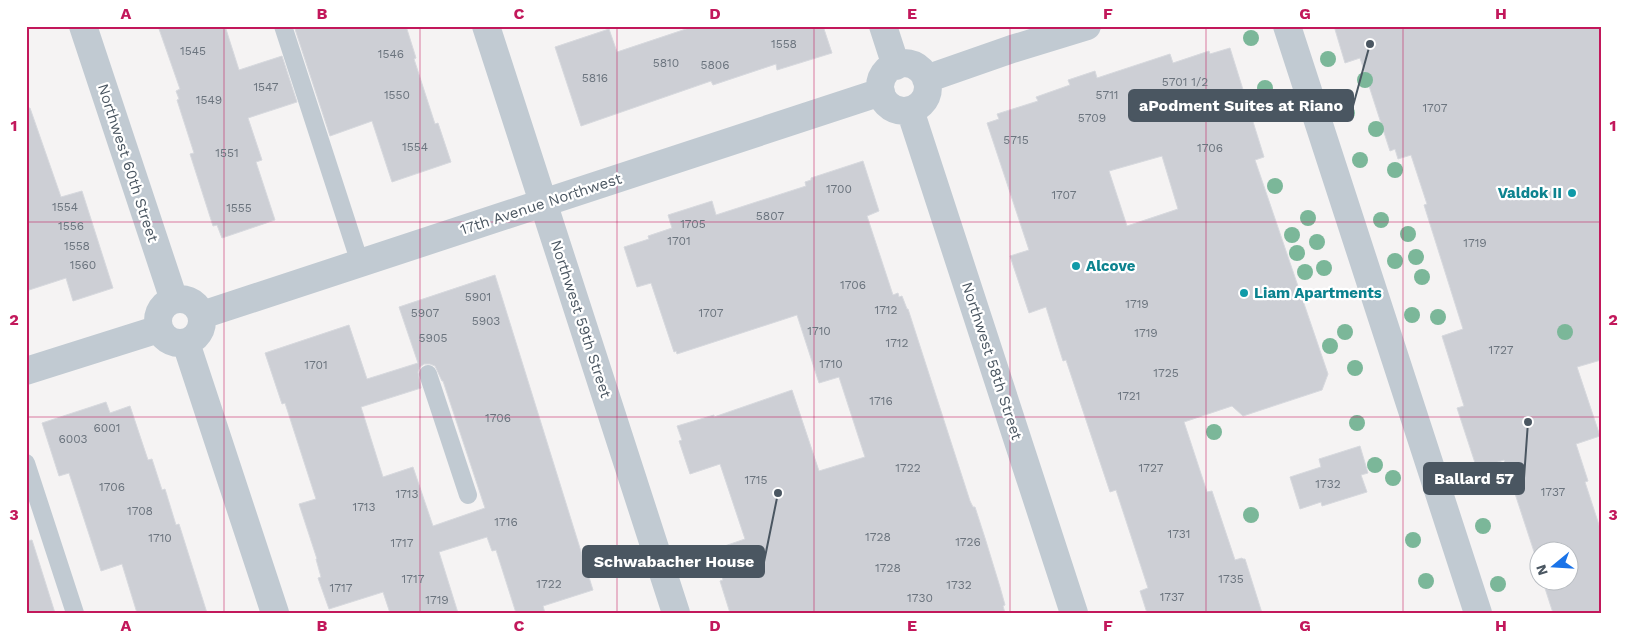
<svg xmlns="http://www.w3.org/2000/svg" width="1627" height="639" font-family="'Work Sans',sans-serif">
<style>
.building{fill:#cdcfd5;stroke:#d7d9de;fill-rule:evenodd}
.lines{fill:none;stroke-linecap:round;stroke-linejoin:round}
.service{stroke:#c1cad2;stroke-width:18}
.minor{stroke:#c1cad2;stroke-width:28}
.tree{fill:#7bb799}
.grid{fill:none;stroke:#c2185b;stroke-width:1;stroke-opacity:0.55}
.culture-dot{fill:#0f9aa8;stroke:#fff;stroke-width:2}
.labels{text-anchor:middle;stroke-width:4.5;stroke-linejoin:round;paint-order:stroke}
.number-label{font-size:12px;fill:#6b747e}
.street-label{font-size:15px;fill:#4a5661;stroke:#fff}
.culture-label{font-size:15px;font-weight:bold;fill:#0d838f;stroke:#fff;text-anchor:start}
.leader{fill:none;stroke:#4a5661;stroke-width:2}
.callout-dot{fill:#4a5661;stroke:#fff;stroke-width:2}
.callout{fill:#4a5661;stroke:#4a5661;stroke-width:2}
.callout-label{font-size:16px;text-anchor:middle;font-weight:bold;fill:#fff}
.neatline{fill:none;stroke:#c2185b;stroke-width:2}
.grid-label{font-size:16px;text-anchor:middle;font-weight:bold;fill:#c2185b}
</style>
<rect width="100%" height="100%" fill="#f5f3f3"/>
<path class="building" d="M158,26h67l14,44 43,-14 15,46 -49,16 14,42 -6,2 19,58 -53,18 -5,-13 -4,1 -23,-72 4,-1 -17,-53 2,-1 -3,-8 4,-2z
M294,26h112l10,32 -2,1 21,65 3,-1 13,39 -59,20 -20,-61 -42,15z
M695,26h128l9,27 -55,17 -1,-6 -63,21 -2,-4 -130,45 -26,-79 54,-18 8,23z
M1334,26h267v334l-24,7 23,69 -24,8 12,37 -3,1 16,49v82h-48l-10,-31h27v-30h-30v18l-36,-110 -27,9 -20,-61 7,-2 -22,-70 21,-7 -39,-124 3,-1 -16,-49 -13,4 -3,-10 -5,2 -30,-93 -15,5z
M1230,48l34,109 -9,3 73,214 -6,16 -79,26 -11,-10 -48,16 23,70 5,-1 23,69 7,-2 1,1h2l17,54h-115l-7,-22 8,-3 -32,-98 -6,2 -44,-132 -3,1 -17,-54 -17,6 -19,-57 19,-6 -42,-127 12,-4 -2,-5 41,-13 -2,-4 34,-12 -2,-5 27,-9 2,7 73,-24 3,9 36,-12 1,3zM1162,156l16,53 -51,17 -18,-55z
M26,108h4l31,89 21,-6 31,97 -40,13 -7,-23 -40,13z
M863,161l16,50 -12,5 26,79 5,-2 1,4 3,-1 5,13h1l62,192 3,6h2l10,31 15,49 5,18 -2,1 2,7h-275l-10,-32 3,-1 -10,-30 32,-11 -25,-75 -30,10 -11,-33 3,-1 -5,-14 37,-11v2l78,-27 27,81 46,-14 -26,-80 -20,6 -22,-68 -120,39 -1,-3 -2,1 -23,-69 -14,4 -13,-40 25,-8 -1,-3 24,-8 -4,-13 44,-14 4,14 90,-29 -1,-4 6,-2v-2z
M495,275l98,315 -50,16 2,7h-29l-20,-63 -4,1 -5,-14 -48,15 19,61h-68l-7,-21 -54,17 -11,-31 3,-1 -5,-18h1l-18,-55 17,-5 -31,-96 -3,1 -17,-51 84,-28 18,54 51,-16 -19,-56zM424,364h6l5,2 7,15h1l42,127 -52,18 -20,-59 -30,10 -22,-70 60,-19 -3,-16 2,-5z
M106,402l4,11 20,-7 18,54 4,-1 10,31 3,-1 11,36 3,-1 28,89h-70l-15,-49 -21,7 -32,-98 -10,3 -17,-53z
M1360,446l8,27 -7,2 6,17 -45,14 -1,-4 -21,7 -10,-32 31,-10 -2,-8z
M32,540l23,73h-29v-72z"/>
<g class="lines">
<path class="service" d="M283,26l77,237
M428,374l40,121
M26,463l49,150"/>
<path class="minor" d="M83,26l91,274
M486,26l190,587
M883,26l13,40
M1287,26l191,587
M880 87a24 24 0 1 1 48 0a24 24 0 1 1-48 0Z
M926,79l86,-30 75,-23
M910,110l164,503
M158 321a22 22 0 1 1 44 0a22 22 0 1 1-44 0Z
M202,315l679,-223
M186,343l89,270
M26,371l133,-42"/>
</g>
<g class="tree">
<circle cx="1251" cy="38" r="8"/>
<circle cx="1328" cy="59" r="8"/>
<circle cx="1365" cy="80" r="8"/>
<circle cx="1265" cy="88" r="8"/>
<circle cx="1347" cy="113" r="8"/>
<circle cx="1376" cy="129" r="8"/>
<circle cx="1360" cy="160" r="8"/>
<circle cx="1395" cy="170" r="8"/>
<circle cx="1275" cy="186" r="8"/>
<circle cx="1308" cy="218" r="8"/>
<circle cx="1381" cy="220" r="8"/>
<circle cx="1408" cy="234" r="8"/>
<circle cx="1292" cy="235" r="8"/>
<circle cx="1317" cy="242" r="8"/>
<circle cx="1297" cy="253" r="8"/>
<circle cx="1416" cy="257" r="8"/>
<circle cx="1395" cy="261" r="8"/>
<circle cx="1324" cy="268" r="8"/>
<circle cx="1305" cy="272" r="8"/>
<circle cx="1422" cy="277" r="8"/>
<circle cx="1412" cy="315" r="8"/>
<circle cx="1438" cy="317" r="8"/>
<circle cx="1345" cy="332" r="8"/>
<circle cx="1565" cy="332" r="8"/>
<circle cx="1330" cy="346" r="8"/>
<circle cx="1355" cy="368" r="8"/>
<circle cx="1357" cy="423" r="8"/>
<circle cx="1214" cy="432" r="8"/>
<circle cx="1375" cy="465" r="8"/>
<circle cx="1393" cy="478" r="8"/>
<circle cx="1251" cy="515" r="8"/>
<circle cx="1483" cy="526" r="8"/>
<circle cx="1413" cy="540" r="8"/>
<circle cx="1426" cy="581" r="8"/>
<circle cx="1498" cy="584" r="8"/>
</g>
<path class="grid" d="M224,26v587M420,26v587M617,26v587M814,26v587M1010,26v587M1206,26v587M1403,26v587M26,222h1575M26,417h1575"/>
<g class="culture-dot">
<circle cx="1572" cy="193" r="5"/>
<circle cx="1076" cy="266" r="5"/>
<circle cx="1244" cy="293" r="5"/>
</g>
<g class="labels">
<g class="number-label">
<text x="784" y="48">1558</text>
<text x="193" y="55">1545</text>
<text x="391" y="58">1546</text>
<text x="666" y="67">5810</text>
<text x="715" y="69">5806</text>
<text x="595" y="82">5816</text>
<text x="1185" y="86">5701 1/2</text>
<text x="266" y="91">1547</text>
<text x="397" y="99">1550</text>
<text x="1107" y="99">5711</text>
<text x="209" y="104">1549</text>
<text x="1435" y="112">1707</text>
<text x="1092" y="122">5709</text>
<text x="1016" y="144">5715</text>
<text x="415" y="151">1554</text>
<text x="1210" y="152">1706</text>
<text x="227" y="157">1551</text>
<text x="839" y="193">1700</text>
<text x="1064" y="199">1707</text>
<text x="65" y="211">1554</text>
<text x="239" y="212">1555</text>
<text x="770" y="220">5807</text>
<text x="693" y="228">1705</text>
<text x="71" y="230">1556</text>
<text x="679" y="245">1701</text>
<text x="1475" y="247">1719</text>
<text x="77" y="250">1558</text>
<text x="83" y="269">1560</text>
<text x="853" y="289">1706</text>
<text x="478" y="301">5901</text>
<text x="1137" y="308">1719</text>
<text x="886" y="314">1712</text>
<text x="425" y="317">5907</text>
<text x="711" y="317">1707</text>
<text x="486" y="325">5903</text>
<text x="819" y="335">1710</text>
<text x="1146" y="337">1719</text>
<text x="433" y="342">5905</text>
<text x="897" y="347">1712</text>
<text x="1501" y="354">1727</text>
<text x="831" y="368">1710</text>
<text x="316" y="369">1701</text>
<text x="1166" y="377">1725</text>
<text x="1129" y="400">1721</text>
<text x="881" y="405">1716</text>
<text x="498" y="422">1706</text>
<text x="107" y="432">6001</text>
<text x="73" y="443">6003</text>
<text x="908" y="472">1722</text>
<text x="1151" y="472">1727</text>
<text x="756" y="484">1715</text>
<text x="1328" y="488">1732</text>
<text x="112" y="491">1706</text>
<text x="1553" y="496">1737</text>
<text x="407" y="498">1713</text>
<text x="364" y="511">1713</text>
<text x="140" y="515">1708</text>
<text x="506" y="526">1716</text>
<text x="1179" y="538">1731</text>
<text x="878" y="541">1728</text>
<text x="160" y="542">1710</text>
<text x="968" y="546">1726</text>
<text x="402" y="547">1717</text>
<text x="888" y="572">1728</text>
<text x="413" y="583">1717</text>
<text x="1231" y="583">1735</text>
<text x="549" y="588">1722</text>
<text x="959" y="589">1732</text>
<text x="341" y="592">1717</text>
<text x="1172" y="601">1737</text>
<text x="920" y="602">1730</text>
<text x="437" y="604">1719</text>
</g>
<g class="street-label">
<text transform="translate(128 163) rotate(72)" y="5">Northwest 60th Street</text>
<text transform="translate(541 204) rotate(-18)" y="5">17th Avenue Northwest</text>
<text transform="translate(581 319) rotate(72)" y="5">Northwest 59th Street</text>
<text transform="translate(992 361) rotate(72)" y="5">Northwest 58th Street</text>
</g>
<g class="culture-label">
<text x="1562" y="198" text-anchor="end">Valdok II</text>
<text x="1086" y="271">Alcove</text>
<text x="1254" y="298">Liam Apartments</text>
</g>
</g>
<path class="leader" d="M1370 44L1353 106M1528 422L1524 478M778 493L764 562"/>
<g class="callout-dot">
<circle cx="1370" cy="44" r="5"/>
<circle cx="1528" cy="422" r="5"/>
<circle cx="778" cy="493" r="5"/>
</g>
<g class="callout">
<rect x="1129" y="90" width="224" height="31" rx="5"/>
<rect x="1424" y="463" width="100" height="31" rx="5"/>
<rect x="583" y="546" width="181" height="31" rx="5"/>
</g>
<g class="callout-label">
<text x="1241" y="111">aPodment Suites at Riano</text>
<text x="1474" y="484">Ballard 57</text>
<text x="674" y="567">Schwabacher House</text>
</g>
<rect width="1627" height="639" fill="none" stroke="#ffffff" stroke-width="55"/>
<g transform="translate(1554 566) rotate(252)"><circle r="24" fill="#ffffff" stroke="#b7bbc0"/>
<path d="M0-4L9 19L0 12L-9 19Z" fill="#1a73e8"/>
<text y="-8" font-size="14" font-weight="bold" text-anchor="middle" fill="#4a5661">N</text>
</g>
<rect x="28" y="28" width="1572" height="584" class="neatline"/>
<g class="grid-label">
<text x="126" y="19">A</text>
<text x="322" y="19">B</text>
<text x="519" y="19">C</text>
<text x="715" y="19">D</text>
<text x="912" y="19">E</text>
<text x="1108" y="19">F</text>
<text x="1305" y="19">G</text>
<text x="1501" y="19">H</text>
<text x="14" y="131">1</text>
<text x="1613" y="131">1</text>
<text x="14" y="325">2</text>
<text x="1613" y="325">2</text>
<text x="14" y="520">3</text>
<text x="1613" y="520">3</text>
<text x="126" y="631">A</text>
<text x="322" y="631">B</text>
<text x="519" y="631">C</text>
<text x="715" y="631">D</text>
<text x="912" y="631">E</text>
<text x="1108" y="631">F</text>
<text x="1305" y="631">G</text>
<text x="1501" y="631">H</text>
</g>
</svg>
